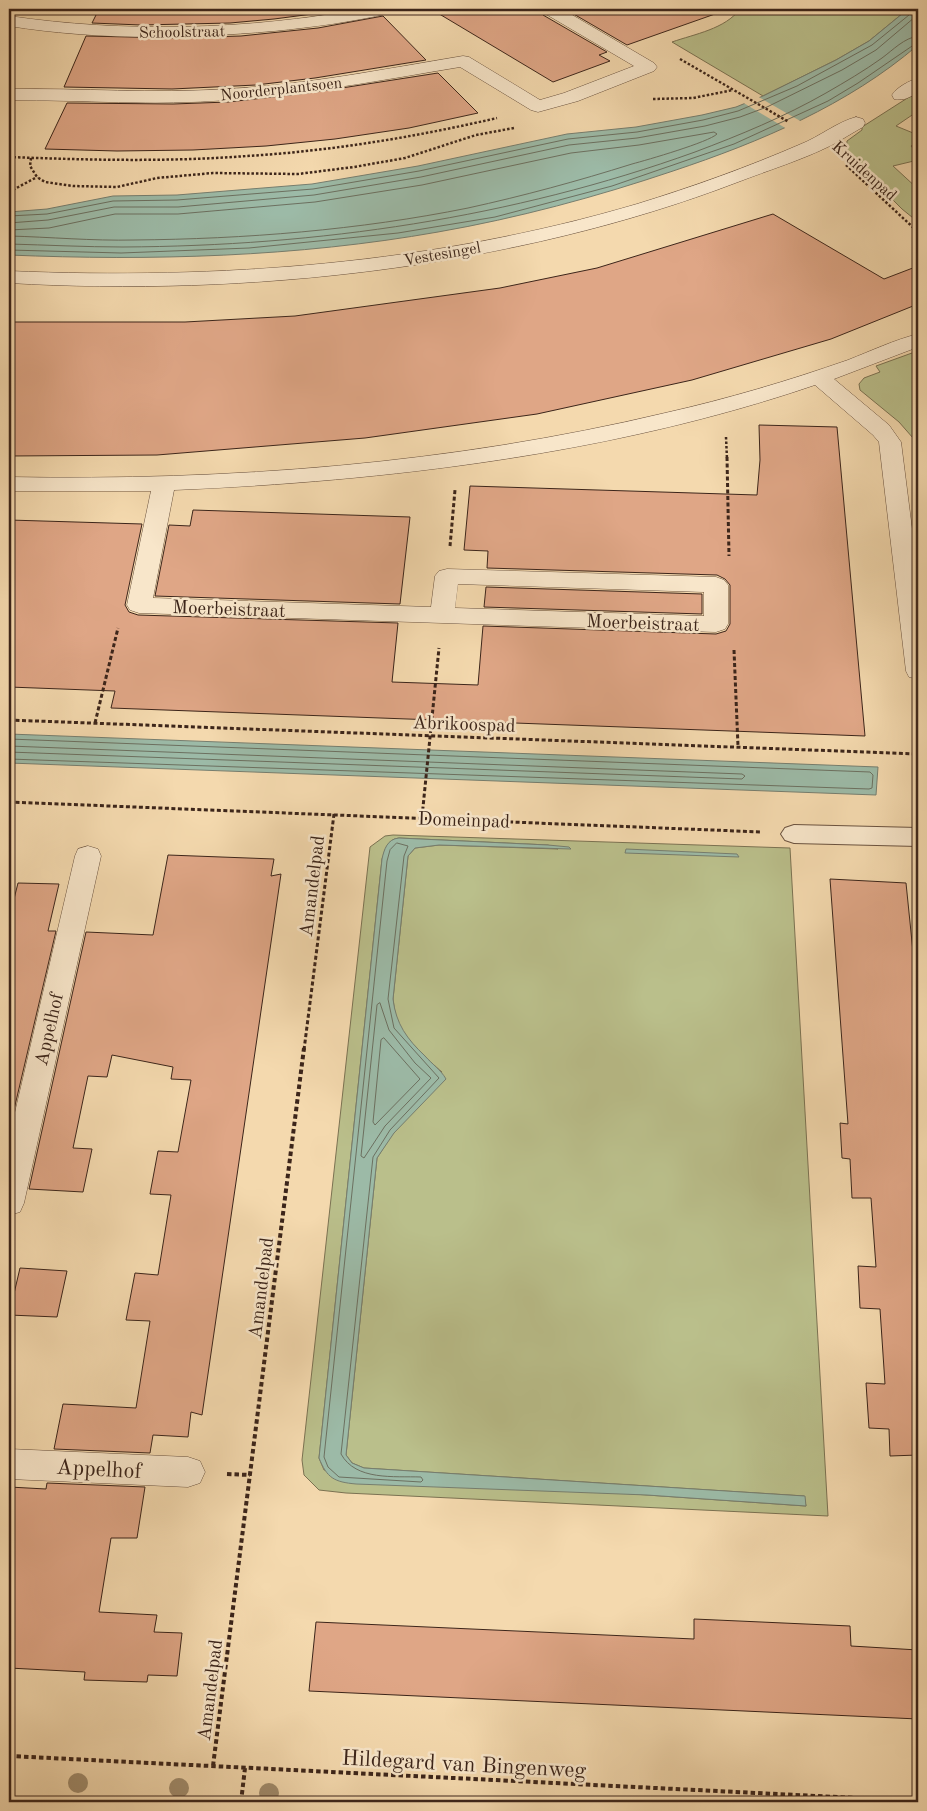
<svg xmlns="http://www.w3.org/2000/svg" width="927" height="1811" font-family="'Old Standard TT',serif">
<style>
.green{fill:#babf8b;stroke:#7b7252;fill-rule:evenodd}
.water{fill:#9cbaa7;stroke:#767e6f}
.pier{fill:#f4d9ae}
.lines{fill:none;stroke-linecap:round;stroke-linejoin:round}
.shore{stroke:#6c7060;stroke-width:1}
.building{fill:#dfa686;stroke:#3c251a}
.lane-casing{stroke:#6a523f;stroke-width:2}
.street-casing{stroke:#6a523f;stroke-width:1}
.path-far2{stroke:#3c251a;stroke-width:2.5;stroke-dasharray:2.5 2;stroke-linecap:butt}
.path-far1{stroke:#3c251a;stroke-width:3;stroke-dasharray:4 2.5;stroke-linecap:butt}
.path{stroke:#3c251a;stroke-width:4;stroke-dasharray:4.5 3;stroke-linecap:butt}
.lane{fill:#f8e6ca;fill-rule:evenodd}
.street{fill:#f8e6ca;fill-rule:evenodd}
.tree{fill:#a08b6c}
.labels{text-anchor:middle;stroke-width:5;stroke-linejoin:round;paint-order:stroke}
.far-street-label{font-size:16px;fill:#3c251a;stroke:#f8e6ca}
.street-label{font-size:19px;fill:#3c251a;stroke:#f8e6ca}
.near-street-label{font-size:22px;fill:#3c251a;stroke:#f8e6ca}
</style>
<rect width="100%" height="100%" fill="#f4d9ae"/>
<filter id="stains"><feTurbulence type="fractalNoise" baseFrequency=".004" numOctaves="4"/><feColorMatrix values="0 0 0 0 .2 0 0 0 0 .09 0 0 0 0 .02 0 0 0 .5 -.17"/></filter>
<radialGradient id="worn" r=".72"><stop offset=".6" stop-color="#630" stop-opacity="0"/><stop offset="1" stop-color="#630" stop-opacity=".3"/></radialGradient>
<path class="green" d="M740,9h168l-39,32 -33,19 -73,36 -91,-54c23,-8 53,-13 68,-33z
M918,95v16l-22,15 22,9v6l-7,5 7,8v6l-25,6 25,23v33l-16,-13 -56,-56 1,-12 15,-11v-3l47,-30z
M912,353l6,4v112l-5,-31 -14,-16 -39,-32 -1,-6 5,-6 16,-6 -4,-6z
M393,835l397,13 38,668 -482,-23 -27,-3 -15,-15 -2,-15 68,-613 15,-11zM399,838l149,7 10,4 -119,-4 -24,3 -7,8 -15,143c1,8 2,16 5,24 6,15 31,38 44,49l-49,61 -16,25 -31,297 6,8 12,5 440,28 2,10 -159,-11 -323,-25 -5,-12 63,-599c3,-9 5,-20 17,-21z"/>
<path class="water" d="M908,9h10v36c-70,60 -158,97 -245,126 -77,26 -155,47 -235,61 -141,25 -287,29 -429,23v-43l38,-3 66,-13 64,-1 135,-11 106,-18 149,-32 69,-7 66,-12 34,-8 27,-11 73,-36 33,-19z
M9,734l869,33 -2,28 -867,-32z
M399,838l149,7 21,2 2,2 -132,-4 -24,3 -7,8 -15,143c3,25 14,40 32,57 7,8 16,14 21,23l-52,54 -17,25 -31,297 6,8 12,5 441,28 1,10 -159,-11 -291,-11c-22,-2 -29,-6 -37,-26l63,-599c2,-9 5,-20 17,-21z
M626,849l111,5 2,3 -114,-4z"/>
<path class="pier" d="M757,96l45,26 -15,7 -45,-27z"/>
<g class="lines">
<path class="shore" d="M9,216l38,-2 66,-13 64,-1 136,-11 106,-18 149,-32 69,-7 66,-12 35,-9 59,-25 75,-41 37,-30 2,-6
M9,223l39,-3 66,-13h64l136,-12 107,-18 148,-32 68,-7 68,-12 35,-9 27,-10 75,-37 34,-20 39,-33 2,-8
M9,230l40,-2 66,-14h63l137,-12 107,-17 149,-32 68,-8 75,-13 3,2c-8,8 -70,26 -85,30 -54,17 -109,32 -164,44 -109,22 -223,31 -334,32 -42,1 -84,-3 -125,-4
M9,244c38,1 76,3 114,3 195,-1 389,-29 572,-95 45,-17 89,-35 131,-59 19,-11 38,-22 56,-35 11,-8 22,-20 36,-22
M9,250l112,3 128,-5 149,-15 97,-16 117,-31 122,-42 94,-43 30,-18 60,-41
M9,739l861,33 3,3 -1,13 -3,1 -860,-30
M9,746l733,28 3,2 -3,3 -733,-27
M397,843l11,3 -4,10 -16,143 6,29 45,50 -49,52 -17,27 -32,297c15,27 53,22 80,23l2,3 -2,2 -82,-5 -11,-10 -4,-10 63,-596 3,-11z
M380,1003l9,27 26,33 16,15 -46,48 -21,32 -3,-2 16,-151z
M384,1038l36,41 -45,46 -2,-3 8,-82z"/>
</g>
<path class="building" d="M99,9h252l-77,10 -44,4 -89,2 -49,-2z
M431,9h108l4,6 64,37 -8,3 11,6 -57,21z
M565,9h149l1,5 -88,31z
M383,16l43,44 -111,18 -59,7 -84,4 -108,-2 22,-51 88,2 67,-2 77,-8z
M438,73l40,40 -69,15 -74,11 -69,7 -73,4 -76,1 -72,-2 22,-46 106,1 55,-2 88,-10z
M773,214l111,65 34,-13v38l-87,35 -139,41 -155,34 -172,24 -208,17 -148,1v-134h176l110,-6 205,-28 97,-20z
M759,425l78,2 28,309 -754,-28 4,-17 -106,-4v-167l133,4 -17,81 4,7 9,3 260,8 -6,59 86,3 5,-59 233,8 10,-3 4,-7v-39l-5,-6 -8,-4 -230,-7 1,-17 -24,-1 6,-64 287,9 3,-35z
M193,510l217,7 -10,87 -245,-8 14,-71 21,1z
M486,587l216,7v20l-218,-7z
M168,855l106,4 -3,17 10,-2 -79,541 -11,-3 -3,25 -35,-2 -3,18 -96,-4 9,-45 73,4 14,-87 -24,-1 9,-47 23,2 13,-80 -21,-1 8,-43 20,1 13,-72 -20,-1 2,-12 -61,-12 -5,22 -19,-1 -15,72 19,1 -9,43 -54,-3 57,-257 67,3z
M830,879l76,4 12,118v454l-28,1 -1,-27 -20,-1 -3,-45 19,1 -5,-75 -20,-1 -2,-42 18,1 -5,-69h-19l-2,-39 -8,-1 -2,-35 8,1z
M18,883l41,1 -11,47h8l-47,200v-212z
M20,1268l47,3 -10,46 -48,-2z
M47,1483l98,4 -8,51h-26l-12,74 58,3 -3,17 28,1 -5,43 -29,-1 -1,7 -63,-2 1,-8 -76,-4v-181l37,2z
M694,1619l156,7 1,20 67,4v69l-609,-28 7,-69 378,17z"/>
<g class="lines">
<g class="lane-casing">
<path id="lane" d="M794,825l124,3v18l-124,-3 -9,-3 -4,-6 4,-6z"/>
</g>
<g class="street-casing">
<path id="street" d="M361,9h32l-3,4c-38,9 -77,14 -116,18 -89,8 -177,9 -265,-5v-10c115,17 238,14 352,-7z
M541,9h21l92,54 3,4 -3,4 -76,30 -40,11 -7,-2 -71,-43c-77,13 -154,27 -232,33 -73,6 -146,0 -219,0v-11c72,-1 145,5 217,0 80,-4 158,-20 237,-33l6,1 71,43 24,-7 70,-27 -90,-53z
M918,78v14c-8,5 -13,9 -24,7l-2,-4c5,-8 17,-14 26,-17z
M856,117l7,2 2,4 -2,4c-11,6 -20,12 -31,18 -30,15 -63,25 -94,37 -224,86 -491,115 -729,101v-12c210,9 425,-7 628,-67 55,-17 111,-37 164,-60 18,-7 36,-22 55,-27z
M918,334v13l-84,32 55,46 12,17 17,134v103l-9,-2 -3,-6 -27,-229 -6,-7 -58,-50c-202,69 -428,96 -641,105l-21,108 278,9 4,-31 4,-5 8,-2 269,8 8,3 4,5v39l-3,5 -9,3 -577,-19 -9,-3 -3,-5 24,-114h-142v-14c219,4 442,-13 656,-64 62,-14 123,-32 183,-53 23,-9 46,-20 70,-26zM458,584l246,8v24l-249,-8z
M88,846l10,3 3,7 -77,347 -4,9 -11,3v-77l66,-282 3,-7z
M9,1449l179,8 12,4 5,11 -5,11 -12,4 -179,-8z"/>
</g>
<path class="path-far2" d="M680,59l109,63
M653,99l40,-1 40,-8
M9,157c79,3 159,5 238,-1 84,-5 168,-19 250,-38
M31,158l-1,8 7,11 8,5 28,4 44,1 40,-9 56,-5 85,1 56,-7 51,-9 71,-23 38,-7
M846,165l72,67
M9,192l28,-15
M726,437l1,22"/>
<path class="path-far1" d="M727,457l2,99
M450,546l5,-56
M734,650l4,96
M9,720l909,34
M95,723l23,-95
M9,802l753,30
M422,817l17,-169
M304,1050l30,-236"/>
<path class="path" d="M227,1474l23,1
M9,1756l909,45
M213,1766l91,-718
M241,1802l4,-34"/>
<use href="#lane" class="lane"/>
<use href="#street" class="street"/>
</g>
<g class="tree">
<circle cx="78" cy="1783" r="10"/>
<circle cx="179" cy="1788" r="10"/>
<circle cx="269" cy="1793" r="10"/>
</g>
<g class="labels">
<g class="far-street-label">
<text transform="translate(182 31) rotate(-1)" y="6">Schoolstraat</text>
<text transform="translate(281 88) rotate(-6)" y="6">Noorderplantsoen</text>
<text transform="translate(865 170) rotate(42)" y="6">Kruidenpad</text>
<text transform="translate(442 253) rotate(-10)" y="6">Vestesingel</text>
</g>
<g class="street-label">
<text transform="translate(229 608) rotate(2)" y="7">Moerbeistraat</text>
<text transform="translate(643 622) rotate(2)" y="7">Moerbeistraat</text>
<text transform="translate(464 723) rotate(2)" y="7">Abrikoospad</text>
<text transform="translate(464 819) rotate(2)" y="7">Domeinpad</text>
<text transform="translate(311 886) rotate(-83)" y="7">Amandelpad</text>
<text transform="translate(48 1029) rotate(-77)" y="7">Appelhof</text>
<text transform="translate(260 1288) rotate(-83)" y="7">Amandelpad</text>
<text transform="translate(209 1690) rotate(-83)" y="7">Amandelpad</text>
</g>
<g class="near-street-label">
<text transform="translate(99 1468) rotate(3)" y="8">Appelhof</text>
<text transform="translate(464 1763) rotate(3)" y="8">Hildegard van Bingenweg</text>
</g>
</g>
<rect width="927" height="1811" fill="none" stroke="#f4d9ae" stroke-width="30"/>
<rect x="10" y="10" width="907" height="1791" fill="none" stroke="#3c251a" stroke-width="2.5"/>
<rect x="15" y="15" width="897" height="1781" fill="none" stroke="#3c251a"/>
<rect width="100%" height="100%" filter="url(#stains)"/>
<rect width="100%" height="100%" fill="url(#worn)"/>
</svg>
